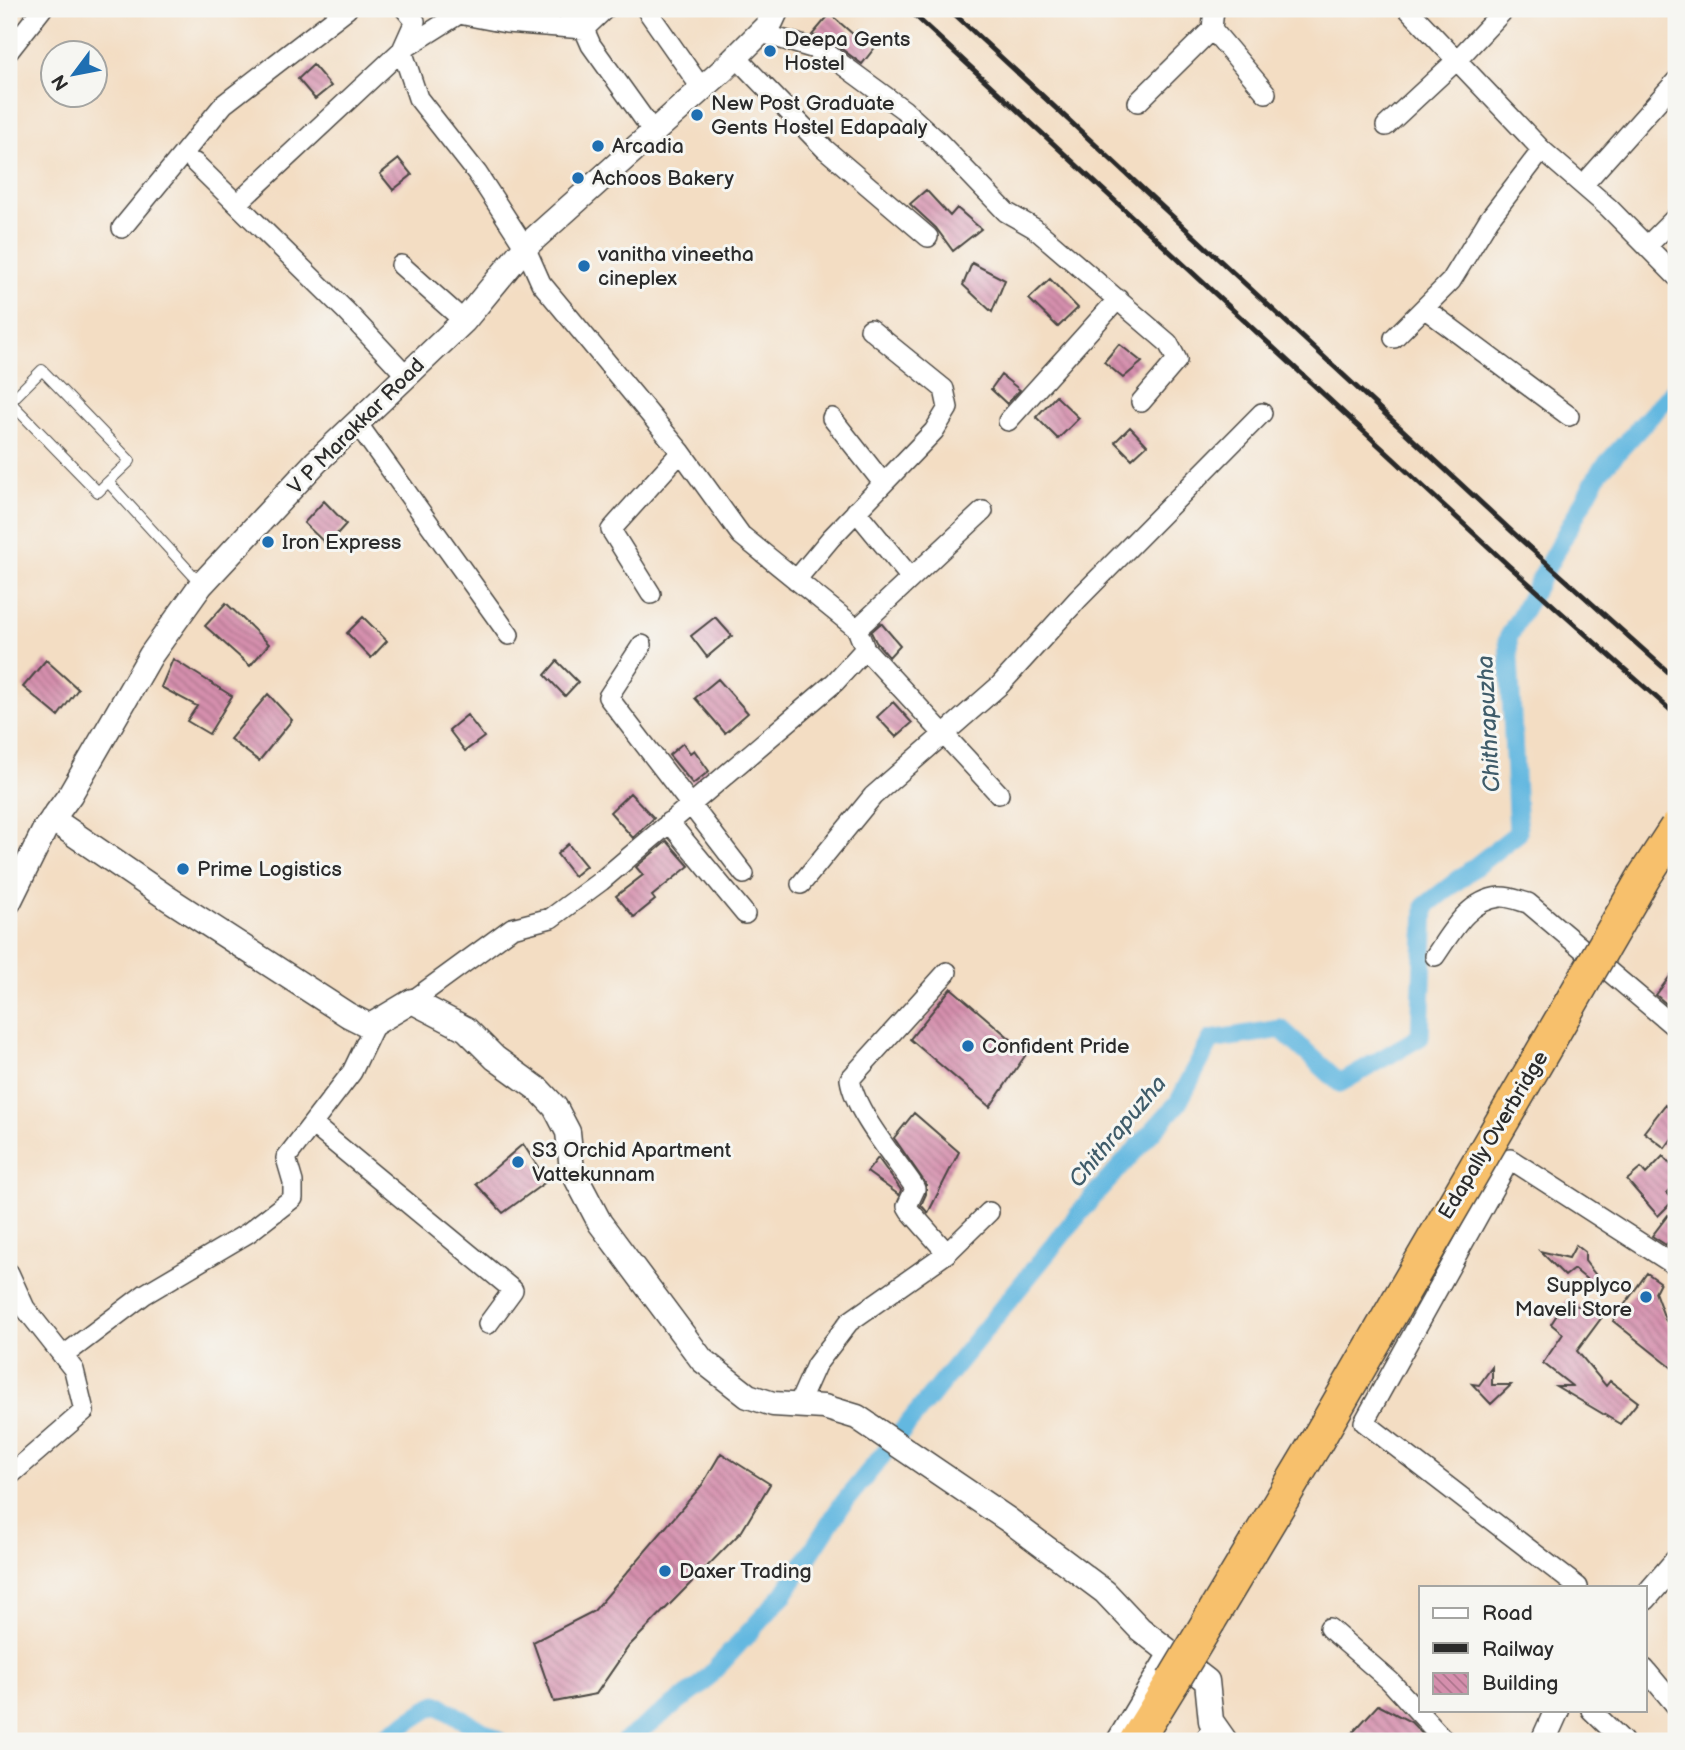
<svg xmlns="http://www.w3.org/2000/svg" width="1685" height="1750" font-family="'Balsamiq Sans',sans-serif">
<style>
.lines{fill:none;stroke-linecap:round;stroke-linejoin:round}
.canal{stroke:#63b8e0;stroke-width:19}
.building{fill:url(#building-back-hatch)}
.service-casing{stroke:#494642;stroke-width:12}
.minor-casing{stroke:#494642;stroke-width:22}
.tertiary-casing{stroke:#494642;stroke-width:27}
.trunk-casing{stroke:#494642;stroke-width:36}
.service{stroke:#fff;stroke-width:10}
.minor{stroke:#fff;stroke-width:19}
.tertiary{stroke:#fff;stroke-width:24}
.trunk{stroke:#f7c06c;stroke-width:33}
.rail{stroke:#2b2b2b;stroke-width:5}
.trunk-bridge-casing{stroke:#494642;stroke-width:36;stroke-linecap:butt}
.trunk-bridge{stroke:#f7c06c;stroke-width:33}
.poi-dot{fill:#1f6fb2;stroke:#f6f6f2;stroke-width:2.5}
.labels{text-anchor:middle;stroke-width:6;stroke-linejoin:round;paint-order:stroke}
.poi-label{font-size:21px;fill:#2b2b2b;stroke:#f6f6f2;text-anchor:start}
.street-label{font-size:21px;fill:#2b2b2b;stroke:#f6f6f2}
.water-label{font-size:23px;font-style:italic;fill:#3f5c6a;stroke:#f6f6f2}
</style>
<defs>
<pattern id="building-back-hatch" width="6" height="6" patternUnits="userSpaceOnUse" patternTransform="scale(1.75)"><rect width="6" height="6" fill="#d58fad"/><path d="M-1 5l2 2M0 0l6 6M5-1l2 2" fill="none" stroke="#ad758d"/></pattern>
</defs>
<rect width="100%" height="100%" fill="#f6f6f2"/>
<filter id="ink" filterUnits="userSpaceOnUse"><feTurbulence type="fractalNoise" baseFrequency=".0143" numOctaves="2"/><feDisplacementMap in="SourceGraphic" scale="14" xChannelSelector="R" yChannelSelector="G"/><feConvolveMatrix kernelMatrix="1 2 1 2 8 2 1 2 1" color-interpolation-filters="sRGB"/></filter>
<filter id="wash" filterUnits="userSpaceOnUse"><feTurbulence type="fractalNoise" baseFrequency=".00686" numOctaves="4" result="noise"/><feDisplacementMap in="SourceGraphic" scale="28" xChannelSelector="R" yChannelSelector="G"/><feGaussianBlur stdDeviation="1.57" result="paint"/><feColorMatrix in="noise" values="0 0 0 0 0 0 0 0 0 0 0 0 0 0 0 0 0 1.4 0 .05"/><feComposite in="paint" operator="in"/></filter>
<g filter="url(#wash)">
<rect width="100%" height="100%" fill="#f3ddc3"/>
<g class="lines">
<path class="canal" d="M378,1741l58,-37 63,37
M625,1741l75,-55 84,-92 57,-88 251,-308 86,-95 33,-63 70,-11 59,54 80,-46 5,-131 93,-73 -10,-195 92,-167 76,-83"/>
</g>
<g id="blocks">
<path class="building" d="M830,14l24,21 3,-4 19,15 -14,18 -30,-22 -20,-7z
M313,65l18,21 -16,13 -17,-20z
M399,159l13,16 -19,15 -13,-16z
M926,190l24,26 7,-8 24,21 -28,22 -17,-23 -26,-24z
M972,263l33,17 -13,32 -29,-27z
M1050,279l28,29 -20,19 -29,-28z
M1119,344l23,18 -19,16 -19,-16z
M1001,375l19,15 -13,14 -16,-15z
M1056,396l23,22 -21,21 -22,-22z
M1130,427l17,18 -15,14 -17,-17z
M324,501l22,23 -19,21 -23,-22z
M226,603l43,41 -19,22 -45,-40z
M363,617l24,24 -16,17 -24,-25z
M715,617l17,19 -25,21 -16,-21z
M881,623l19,22 -11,12 -13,-15 -5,-10z
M173,659l59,37 -23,38 -22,-13 10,-15 -36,-19z
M46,660l32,29 -20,27 -35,-29z
M557,661l21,21 -13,14 -20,-21z
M718,679l30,34 -23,20 -30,-35z
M268,694l24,26 -33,41 -29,-22z
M893,702l19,21 -16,14 -19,-20z
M467,715l17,22 -19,14 -16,-21z
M683,743l7,10 4,-3 15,21 -16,13 -24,-29z
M630,793l24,25 -21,20 -23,-26z
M667,841l22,25 -37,30 3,4 -21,17 -18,-21 27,-21 -7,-8z
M568,844l18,22 -12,10 -17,-22z
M1676,968v44l-20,-17z
M951,988l76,65 -37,54 -80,-68z
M1665,1105l11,8v20l-11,15 -21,-16z
M914,1113l45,39 -31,61 -7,-8 5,-11v-10l-32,-46z
M523,1144l24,37 -44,32 -27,-29z
M1663,1156l13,14v14l-9,9 7,7 -16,16 -31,-36 14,-12 5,6z
M878,1158l23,32 -2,5 -32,-23z
M1668,1215l8,6v10l-10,14 -14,-9z
M1576,1245l9,7v9l19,25 -4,4 -26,-21 -9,7 -25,-25 29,7z
M1647,1273l13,9 -5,10 10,27 11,17v35l-63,-50z
M1567,1299l10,7 6,-1 4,6 18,2 -28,38 29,35 4,-5 28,21 -18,22 -64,-38h16l-29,-23 20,-29 -12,-10z
M1492,1367v18h19l-20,19 -19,-20 7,1z
M721,1453l49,31 -28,47 -113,115 -33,48 -42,8 -21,-60 61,-31 108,-126z
M1378,1705l33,17 18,19h-84z"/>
</g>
</g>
<g filter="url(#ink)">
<use href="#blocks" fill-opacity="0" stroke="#494642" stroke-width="2"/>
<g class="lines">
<g class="service-casing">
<path id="service" d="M108,482l-10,10 -88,-90 32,-32 88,91 -22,21 93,102
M1198,1741l13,-20"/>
</g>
<g class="minor-casing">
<path id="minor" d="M405,9l10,12 -13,29 16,48 59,75 48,74 16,36 140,169 60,83 116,94 8,20 -30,33 -234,199 -50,37 -39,10 -100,73
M565,9l19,20
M605,9l-21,20 7,16 63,88
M646,9l56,80
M1214,9l-2,20 54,64
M1408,9l134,141 67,58 67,68
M761,33l64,19 79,58 35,32 67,70 28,16 134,115 9,17 -36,42
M9,51l33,-42
M736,57l89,92 103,88
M1138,102l74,-73
M1386,126l72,-67 47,-50
M195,163l152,149 58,62
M1583,185l93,-104
M237,204l165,-154 57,-36 47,9 78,6
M122,228l102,-124 123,-95
M1647,246l29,-29
M401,265l63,56
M1424,308l145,108
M1394,338l57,-57 38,-62 53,-69
M832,418l51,65
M1008,421l110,-122
M357,423l152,212
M856,511l55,67
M796,580l35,-42 103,-107 14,-23 -4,-19 -74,-60
M651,594l-40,-64 70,-78
M857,629l126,-118
M642,645l-34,52 136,177
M865,649l134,145
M669,822l76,92
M801,884l72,-88 127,-111 78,-86 184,-186
M1435,956c16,-23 33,-56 65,-59 8,-1 20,4 28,6l148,125
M312,1124l201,166 -25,34
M947,1253l42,-41
M9,1273l16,35 49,62 10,41 -75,65
M63,1356l82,-62 103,-61 45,-35v-16l-7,-24 66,-86 24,-50
M799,1403l17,-38 33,-43 98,-69 -37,-42 -3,-5 8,-17 -2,-4c-19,-28 -58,-73 -63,-106l97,-107
M1578,1587l-214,-165 146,-263 166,107
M1329,1628l61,53 55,60
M1645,1669l31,37
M1591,1710l32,31
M1116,1741l53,-89"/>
</g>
<g class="tertiary-casing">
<path id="tertiary" d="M52,819l114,78 182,118 22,11 42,-25 54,28 29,29 44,32 16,17 13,25 4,38 28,53 102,137 46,36 25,8 51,3 33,10 153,104 95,71 35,37 67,52 4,40 14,20
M9,902l36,-73 25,-34 81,-140 50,-70 115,-123 148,-141 61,-74 198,-177 48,-48 6,-13
M1645,1598l31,-36
M1543,1741l14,-31"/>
</g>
<g class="trunk-casing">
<path id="trunk" d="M1209,1621l106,-177
M1136,1741l37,-60"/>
</g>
<use href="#service" class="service"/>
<use href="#minor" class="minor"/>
<use href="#tertiary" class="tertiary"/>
<use href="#trunk" class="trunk"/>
<path class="rail" d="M908,9l600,556 168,150
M949,9l570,529 157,141"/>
<g class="trunk-bridge-casing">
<path id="trunk-bridge" d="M1315,1444l329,-567 32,-49
M1173,1681l36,-60"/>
</g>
<use href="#trunk-bridge" class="trunk-bridge"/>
</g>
</g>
<g class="poi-dot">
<circle cx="770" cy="51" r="7"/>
<circle cx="697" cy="115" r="7"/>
<circle cx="598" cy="146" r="7"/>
<circle cx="578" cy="178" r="7"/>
<circle cx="584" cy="266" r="7"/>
<circle cx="268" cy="542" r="7"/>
<circle cx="183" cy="869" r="7"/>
<circle cx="968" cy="1046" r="7"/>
<circle cx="518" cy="1162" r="7"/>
<circle cx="1646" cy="1297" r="7"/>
<circle cx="665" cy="1571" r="7"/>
</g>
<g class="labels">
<g class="poi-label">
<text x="784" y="46">Deepa Gents<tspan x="784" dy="24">Hostel</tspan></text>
<text x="711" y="110">New Post Graduate<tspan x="711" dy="24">Gents Hostel Edapaaly</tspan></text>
<text x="612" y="153">Arcadia</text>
<text x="592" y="185">Achoos Bakery</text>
<text x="598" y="261">vanitha vineetha<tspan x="598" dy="24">cineplex</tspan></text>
<text x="282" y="549">Iron Express</text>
<text x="197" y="876">Prime Logistics</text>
<text x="982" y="1053">Confident Pride</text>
<text x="532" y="1157">S3 Orchid Apartment<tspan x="532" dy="24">Vattekunnam</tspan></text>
<text x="1632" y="1292" text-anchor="end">Supplyco<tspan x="1632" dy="24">Maveli Store</tspan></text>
<text x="679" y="1578">Daxer Trading</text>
</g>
<g class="street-label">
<text transform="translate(356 426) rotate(-45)" y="7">V P Marakkar Road</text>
<text transform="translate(1493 1135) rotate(-59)" y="7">Edapally Overbridge</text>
</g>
<g class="water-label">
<text transform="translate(1488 724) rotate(-93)" y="8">Chithrapuzha</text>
<text transform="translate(1117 1131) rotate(-50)" y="8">Chithrapuzha</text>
</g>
</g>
<rect width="1685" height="1750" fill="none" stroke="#f6f6f2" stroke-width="35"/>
<rect x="1419" y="1586" width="228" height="126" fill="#f6f6f2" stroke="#a5a5a2" stroke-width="2"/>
<rect x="1433" y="1608" width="35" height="10" fill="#ffffff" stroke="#a5a5a2" stroke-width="2"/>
<text x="1482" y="1620" font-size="21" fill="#2b2b2b">Road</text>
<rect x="1433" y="1643" width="35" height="10" fill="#2b2b2b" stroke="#a5a5a2" stroke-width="2"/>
<text x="1482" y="1656" font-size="21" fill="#2b2b2b">Railway</text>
<rect x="1433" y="1673" width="35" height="21" fill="url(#building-back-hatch)" stroke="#a5a5a2" stroke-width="2"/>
<text x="1482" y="1690" font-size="21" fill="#2b2b2b">Building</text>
<g transform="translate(74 74) rotate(238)"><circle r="33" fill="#f6f6f2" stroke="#a5a5a2" stroke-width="2"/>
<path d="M0-5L12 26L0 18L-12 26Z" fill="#1f6fb2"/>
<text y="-10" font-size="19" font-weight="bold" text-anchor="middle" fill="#2b2b2b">N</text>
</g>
</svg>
